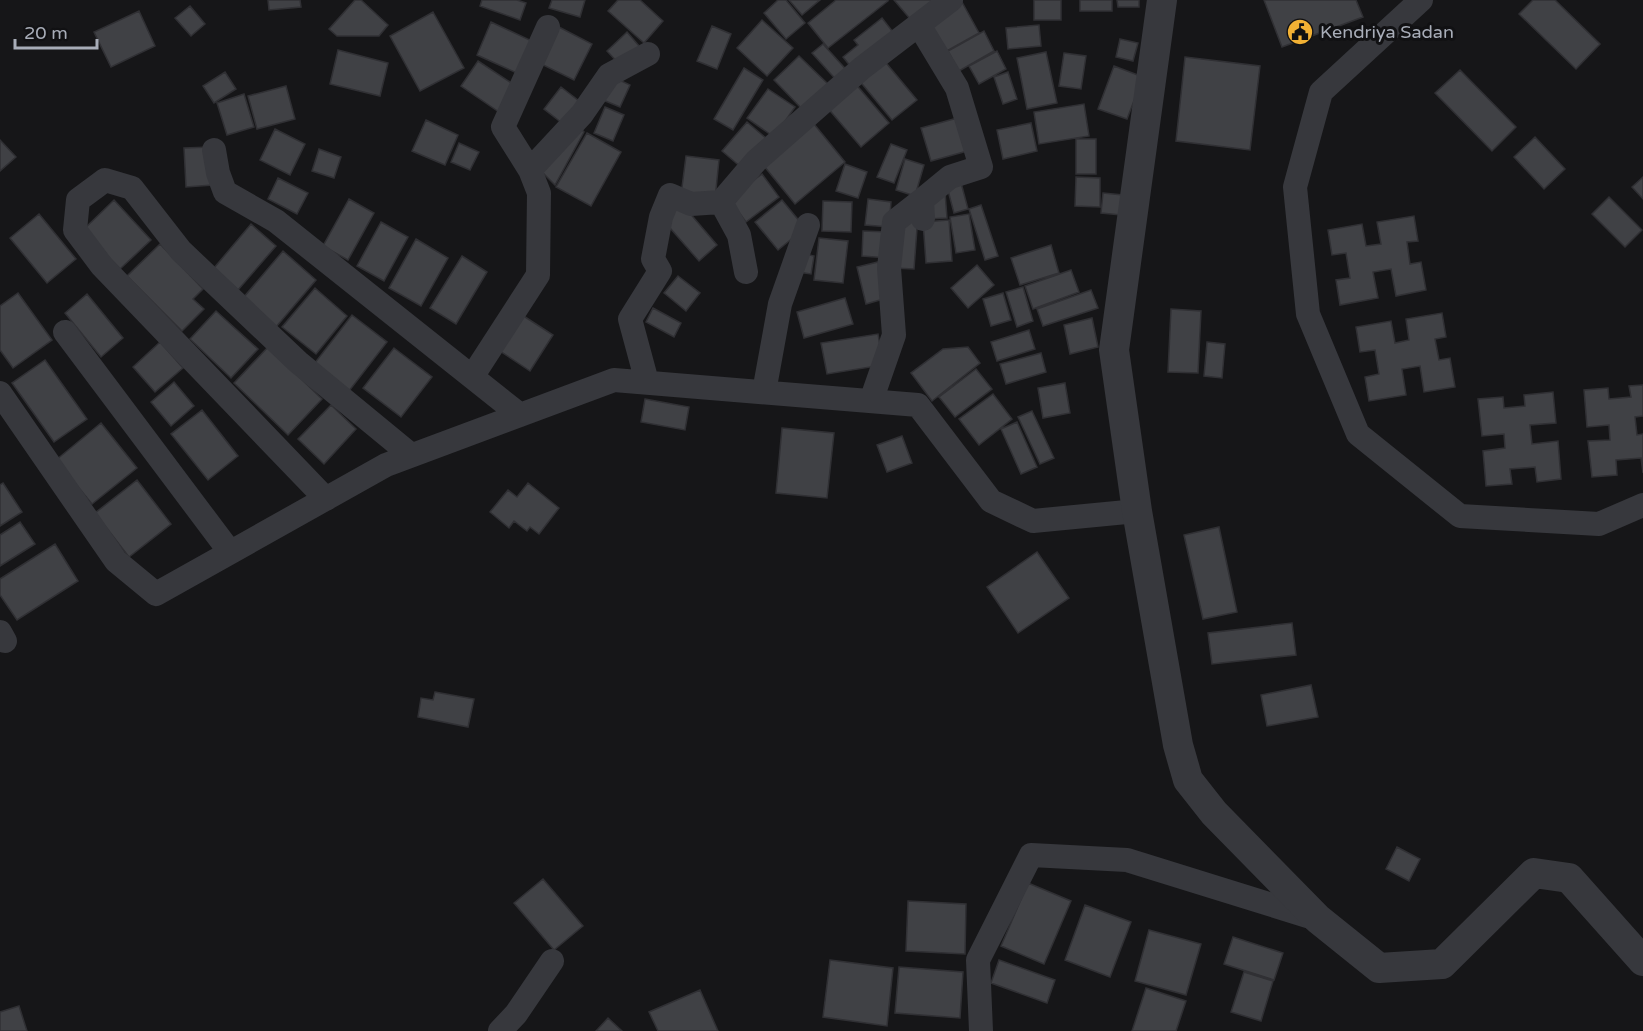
<svg xmlns="http://www.w3.org/2000/svg" width="1643" height="1031" font-family="'Varela Round',sans-serif">
<style>
.building{fill:#404145;stroke:#303034;stroke-width:1.5}
.lines{fill:none;stroke-linecap:round;stroke-linejoin:round}
.minor{stroke:#37383d;stroke-width:24}
.tertiary{stroke:#37383d;stroke-width:30}
.labels{text-anchor:middle;stroke-width:6;stroke-linejoin:round;paint-order:stroke}
.poi-label{font-size:18px;fill:#a8adb8;stroke:#111113;text-anchor:start}
</style>
<rect width="100%" height="100%" fill="#161618"/>
<path class="building" d="M268,0h32l1,7 -32,3z
M355,0h6l27,25 -9,11h-42l-8,-7z
M482,0h35l9,3 -6,17 -40,-14z
M552,0h33l-5,17 -31,-9z
M618,0h22l23,21 -19,22 -36,-32z
M778,0h8l19,23 -19,16 -22,-26z
M789,0h31l-18,15z
M836,0h52v1l-60,47 -20,-25z
M894,0h39l-22,20z
M1034,0h27v20h-27z
M1080,0h32v11h-32z
M1117,0h22v7h-21z
M1264,0h92l7,17 -81,30z
M1533,0h22l45,44 -24,25 -57,-55z
M962,2l17,31 -34,19 -17,-31z
M190,6l15,18 -14,12 -16,-18z
M139,11l16,35 -44,21 -17,-35z
M433,12l31,56 -44,23 -30,-55z
M882,18l14,18 -45,31 -8,-10 15,-12 -4,-5z
M762,20l31,28 -26,28 -30,-28z
M491,22l43,20 -15,32 -42,-19z
M555,25l37,19 -18,36 -37,-18z
M1039,25l2,21 -33,3 -2,-21z
M712,26l19,8 -14,35 -20,-8z
M984,31l10,20 -35,20 -11,-20z
M627,32l13,15 -19,19 -14,-15z
M1120,39l18,4 -5,18 -17,-4z
M823,44l27,30 -11,9 -27,-30z
M338,50l50,13 -8,33 -50,-12z
M997,51l9,18 -27,15 -10,-18z
M1046,52l11,51 -30,6 -10,-51z
M1064,53l22,3 -5,33 -22,-3z
M799,56l30,29 -26,25 -29,-30z
M1185,57l75,9 -10,84 -74,-9z
M882,58l35,42 -25,20 -34,-41z
M478,61l38,25 -17,26 -38,-26z
M1114,66l29,11 -16,42 -29,-10z
M744,68l19,12 -30,50 -19,-11z
M1460,70l56,57 -24,24 -57,-58z
M225,72l11,17 -22,14 -11,-17z
M1008,72l9,27 -14,5 -9,-27z
M613,77l17,8 -10,22 -17,-7z
M854,82l35,41 -28,24 -35,-41z
M286,86l9,33 -38,10 -9,-33z
M561,87l18,14 -17,22 -18,-14z
M768,89l27,18 -21,30 -27,-19z
M244,94l10,33 -27,8 -10,-32z
M1084,104l5,32 -50,8 -5,-32z
M605,107l19,8 -11,26 -19,-8z
M961,117l10,33 -40,11 -10,-33z
M426,120l32,15 -13,30 -33,-14z
M747,122l20,17 -25,29 -20,-17z
M1031,123l6,28 -34,8 -6,-29z
M814,124l31,38 -50,42 -31,-38z
M578,126l6,6 -29,53 -15,-15z
M275,129l30,15 -15,31 -30,-15z
M587,133l34,19 -30,54 -35,-19z
M1535,137l30,32 -21,20 -30,-32z
M1076,139h20v35h-20z
M0,140l16,17 -16,14z
M459,143l20,9 -9,18 -19,-8z
M891,144l16,6 -13,33 -17,-6z
M211,147l2,38 -27,2 -2,-39z
M319,149l22,8 -7,21 -22,-7z
M686,156l33,4 -4,39 -34,-4z
M905,159l19,6 -9,31 -19,-6z
M845,164l22,8 -9,26 -22,-7z
M762,174l17,23 -33,25 -17,-23z
M1076,177l24,1v29l-25,-1z
M1643,177v22l-11,-12z
M278,178l30,15 -11,21 -29,-15z
M960,179l8,30 -14,4 -8,-30z
M945,192l2,26 -20,1 7,-26z
M1103,193l20,2 -2,20 -20,-2z
M1609,197l33,33 -17,17 -33,-33z
M349,199l25,14 -26,47 -25,-14z
M868,199l23,3 -2,25 -24,-2z
M114,200l37,40 -31,29 -37,-39z
M782,200l23,28 -27,22 -23,-28z
M823,201l29,1 -1,30 -29,-1z
M682,204l35,41 -18,16 -36,-41z
M981,205l17,51 -13,4 -16,-51z
M39,214l37,45 -29,24 -37,-45z
M969,214l6,36 -19,3 -6,-36z
M918,215l-4,54 -21,-1 9,-51z
M1414,216l4,25 -11,1 3,22 11,-2 5,28 -30,6 -5,-27 -18,3 5,26 -38,7 -4,-25 14,-2 -4,-25 -14,2 -4,-25 34,-6 4,22 15,-2 -4,-22z
M949,220l3,41 -26,2 -3,-41z
M381,222l27,15 -24,44 -27,-15z
M251,224l25,22 -38,44 -24,-22z
M863,231l26,1 -1,26 -26,-2z
M819,238l29,3 -5,42 -29,-3z
M416,239l32,19 -27,48 -32,-18z
M160,244l43,45 -10,10 11,10 -22,22 -55,-55z
M1051,245l8,28 -39,12 -9,-27z
M283,251l33,29 -40,47 -33,-29z
M801,253l13,3 -3,18 -13,-2z
M462,256l25,16 -31,52 -26,-16z
M878,262l9,36 -21,6 -9,-37z
M977,265l17,20 -26,23 -17,-20z
M1071,270l8,22 -46,17 -8,-23z
M678,276l22,17 -14,18 -22,-18z
M1023,287l10,34 -16,6 -11,-35z
M315,288l32,28 -31,38 -34,-27z
M1091,290l7,18 -55,18 -6,-17z
M18,293l34,47 -39,28 -13,-18v-44z
M1003,293l8,27 -20,6 -8,-27z
M87,294l36,44 -22,19 -36,-44z
M845,298l8,26 -49,14 -7,-26z
M653,308l28,15 -7,14 -28,-15z
M1171,309l30,2 -3,62 -30,-1z
M216,311l42,38 -27,29 -41,-39z
M1442,313l4,24 -11,2 4,21 11,-2 5,29 -31,5 -4,-26 -18,3 4,26 -37,6 -4,-24 14,-3 -4,-24 -15,2 -4,-25 35,-6 4,22 14,-3 -3,-21z
M352,315l35,27 -38,49 -35,-27z
M522,315l31,20 -23,36 -30,-20z
M1092,318l6,29 -28,7 -6,-29z
M1029,330l6,19 -38,12 -6,-19z
M878,334l5,31 -56,9 -6,-31z
M160,342l23,26 -28,24 -22,-25z
M1207,342l18,2 -3,34 -18,-2z
M268,347l54,52 -34,36 -54,-52z
M968,347l12,16 -48,38 -21,-28 32,-24z
M394,348l38,29 -31,40 -38,-29z
M1041,353l5,19 -40,12 -6,-20z
M45,360l42,59 -33,23 -42,-59z
M976,369l16,20 -37,28 -16,-20z
M174,382l20,24 -23,20 -20,-24z
M1065,383l5,30 -27,5 -5,-30z
M1643,385v31l-8,1 2,18 6,-1v39l-2,-15 -25,2 1,15 -25,2 -4,-36 22,-1 -1,-15 -22,2 -3,-37 24,-2 1,11 22,-2 -2,-11z
M1553,392l3,31 -26,2 2,19 26,-3 3,38 -24,3 -2,-15 -25,2 2,15 -26,2 -3,-35 22,-3 -1,-14 -22,2 -4,-37 25,-2 1,11 21,-2 -1,-11z
M993,394l19,25 -33,26 -20,-26z
M645,399l44,8 -4,23 -44,-8z
M331,405l25,24 -32,35 -26,-25z
M202,410l36,46 -30,24 -37,-46z
M1032,411l22,47 -14,6 -22,-47z
M1017,422l20,45 -16,7 -20,-45z
M101,423l36,45 -45,36 -36,-44z
M782,428l52,5 -7,65 -51,-5z
M902,436l10,27 -25,9 -10,-27z
M137,480l34,44 -42,33 -34,-44z
M3,483l19,29 -22,14v-41z
M528,483l31,25 -20,26 -9,-7 -3,4 -13,-10 -5,7 -19,-16 18,-22 9,7z
M20,522l15,22 -35,22v-31z
M1219,527l18,85 -34,7 -19,-84z
M55,544l23,37 -61,39 -17,-25v-16z
M1037,552l32,46 -51,35 -31,-46z
M1292,623l4,32 -84,9 -4,-31z
M1311,685l7,32 -51,9 -6,-31z
M435,692l39,7 -6,28 -50,-10 3,-19 12,2z
M1397,847l23,12 -11,22 -23,-12z
M543,879l40,47 -29,24 -40,-47z
M1028,883l43,18 -27,63 -43,-18z
M908,901l58,3 -1,50 -59,-3z
M1085,905l46,17 -21,55 -45,-17z
M1149,930l52,14 -15,51 -51,-14z
M1233,937l50,16 -9,27 -50,-16z
M830,960l63,8 -6,58 -64,-9z
M999,960l56,20 -8,23 -56,-20z
M899,967l64,5 -3,46 -65,-5z
M1244,972l29,9 -12,40 -30,-9z
M1146,988l40,13 -10,30h-44z
M700,990l18,41h-60l-9,-19z
M19,1006l8,25h-27v-19z
M608,1018l14,13h-26z"/>
<g class="lines">
<path class="minor" d="M1421,0l-100,92 -26,95 13,127 50,120 102,82 139,8 44,-19
M919,25l38,63 24,79 -31,10 -28,23 1,19
M214,150l4,23 7,19 51,29 244,194
M530,170l52,-56 27,-39 39,-21
M721,202l18,33 7,37
M65,332l165,220
M472,377l66,-102 1,-82 -9,-23 -27,-43 45,-100
M647,382l-17,-63 30,-48 -7,-12 8,-42 9,-22 21,9 30,-2 35,-41 106,-93 89,-68
M764,392l16,-88 28,-79
M0,393l116,168 40,33 230,-129 228,-85 304,25 73,96 42,20 104,-10
M871,401l23,-66 -5,-67 5,-46 28,-22
M326,499l-224,-233 -27,-36 3,-30 27,-20 27,8 49,63 117,111 113,93
M0,632l5,9
M500,1031l16,-17 36,-53
M981,1031l-3,-71 53,-105 96,5 190,59"/>
<path class="tertiary" d="M1162,0l-48,350 23,161 41,234 10,35 26,33 104,106 61,49 63,-4 92,-91 35,5 74,83"/>
</g>
<defs>
<g id="civic-disc" transform="scale(1.35)"><circle r="9.5" fill="#f2b134" stroke="#111113"/><path d="M-.6-6.5H3V-4.5H.6V-3L4-1V1h2V6H-6V1h2V-1L-.6-3ZM-1.2 2.5V6h2.4V2.5Z" fill="#111"/></g>
</defs>
<g fill-rule="evenodd">
<use href="#civic-disc" x="1300" y="32"/>
</g>
<g class="labels">
<g class="poi-label">
<text x="1320" y="38">Kendriya Sadan</text>
</g>
</g>
<path d="M15 39v9h82v-9" fill="none" stroke="#a8adb8" stroke-width="3"/>
<text x="24" y="39" font-size="18" fill="#a8adb8" stroke="#111113" stroke-width="4.5" paint-order="stroke">20 m</text>
</svg>
